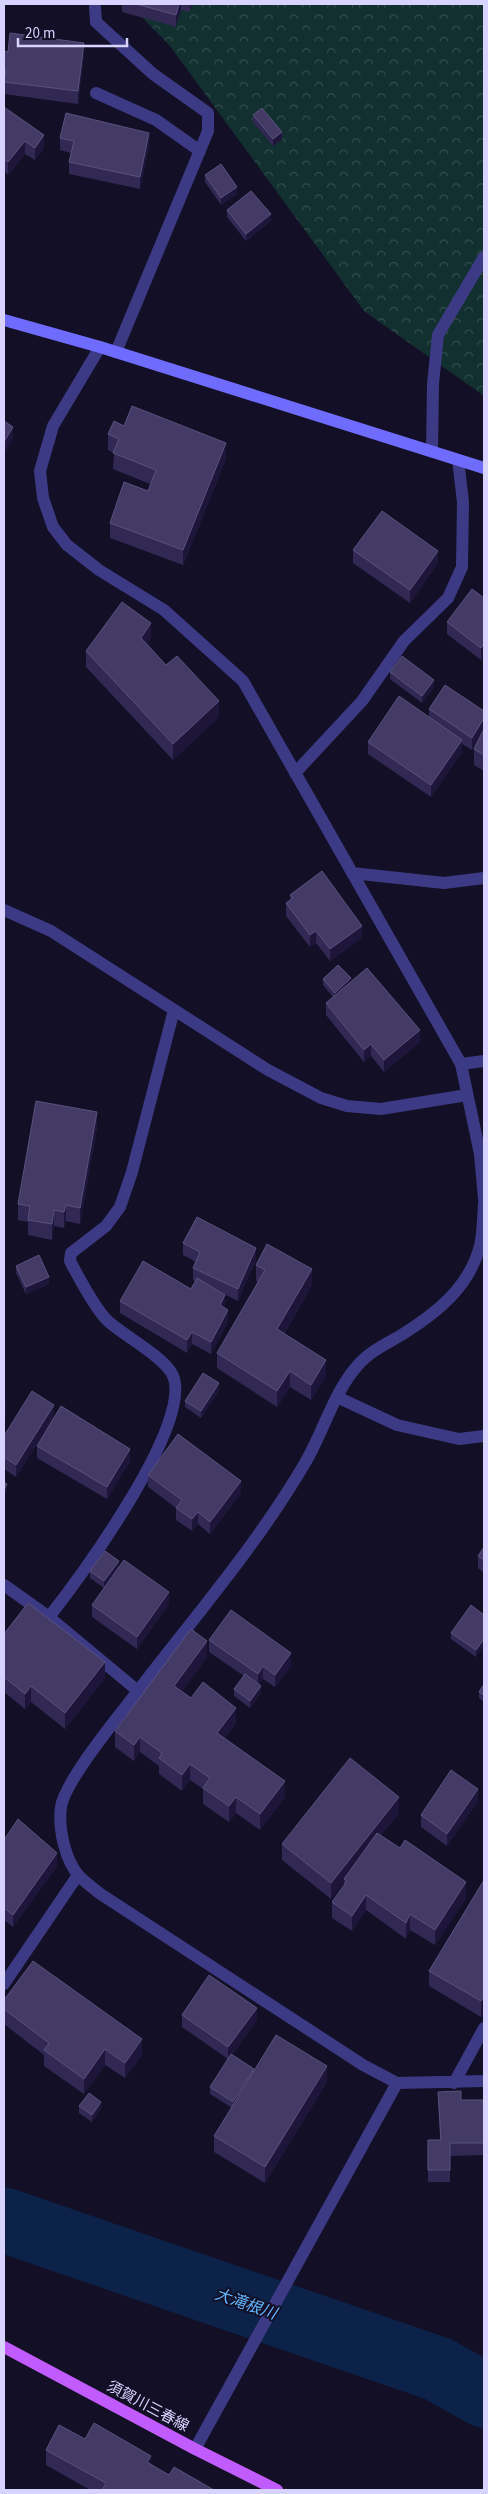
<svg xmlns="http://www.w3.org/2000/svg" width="488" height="2494" font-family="'Source Sans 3','Noto Sans JP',sans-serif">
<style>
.forest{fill:url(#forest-crowns)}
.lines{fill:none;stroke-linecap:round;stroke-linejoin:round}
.river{stroke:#0c2248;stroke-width:65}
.lane{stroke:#3d3a85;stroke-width:12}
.street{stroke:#3d3a85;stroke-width:12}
.secondary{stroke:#6f6bff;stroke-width:12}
.primary{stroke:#c25bff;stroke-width:12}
.wall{fill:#312854}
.shaded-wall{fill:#1d163a}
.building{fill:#433a66;stroke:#5a527e}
.labels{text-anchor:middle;stroke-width:4;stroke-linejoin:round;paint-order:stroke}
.street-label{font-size:15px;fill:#d9d4ff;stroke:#130f26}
.water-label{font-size:16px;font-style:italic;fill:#62b6ff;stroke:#130f26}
</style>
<defs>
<pattern id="forest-crowns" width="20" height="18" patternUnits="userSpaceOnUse" patternTransform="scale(1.25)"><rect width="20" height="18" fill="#12302f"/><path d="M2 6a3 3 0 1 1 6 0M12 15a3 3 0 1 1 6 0" fill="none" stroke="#344d4e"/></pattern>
</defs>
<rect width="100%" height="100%" fill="#130f26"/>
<path class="forest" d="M129,4h355v392l-120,-85 -194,-265z"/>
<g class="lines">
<path class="river" d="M4,2220l434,149 46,26"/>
<path class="lane" d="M95,7l1,15 57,52 55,39v18l-92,221
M96,93l60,27 44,31"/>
<path class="street" d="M100,347l-47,79 -13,45 3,27 10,29 14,18 32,25 65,40 79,71 218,383 19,90 4,45
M432,451l1,-67 5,-49 46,-78
M295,773l67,-72 42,-60 44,-43 14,-31 1,-65 -5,-42
M352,873l92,10 40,-5
M4,910l47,21 217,139 53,28 26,8 34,3 86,-14
M461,1064l23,-3
M484,1204c-1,14 -1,29 -4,42 -11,41 -42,66 -77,88 -15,9 -33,17 -45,31 -25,28 -34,66 -53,98 -46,79 -108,151 -164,224 -19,25 -76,93 -80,120 -3,21 4,53 18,69 6,6 13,11 20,17l264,172 34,18 87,-2
M337,1397l60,28 62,14 25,-3
M4,1585l45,32 89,74
M49,1617c29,-37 151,-201 122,-245 -11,-17 -46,-36 -62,-50 -13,-11 -31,-46 -39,-61l1,-8 35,-27 14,-19 12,-35 42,-162
M4,1984l74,-109
M454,2083l30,-55
M195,2449l202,-366"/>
<path class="secondary" d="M4,320l96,27 384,121"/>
<path class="primary" d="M4,2347l191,102 82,41"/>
</g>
<path class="wall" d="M122,4h70l-2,8 -9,-2 -5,17 -54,-15z
M4,51l80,4 -6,49 -74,-10z
M4,108l40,40 -9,12 -10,-6 -17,21 -4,-4z
M253,115l29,24 -9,7 -20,-24z
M60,138l89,8 -9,43 -71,-15v-12l2,-9 -11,-3z
M205,175l32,19 -16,11 -16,-23z
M227,210l44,11 -25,20 -19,-24z
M124,426l102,33 -43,106 -73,-27v-15l38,-32 2,-7 -37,-15 1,-16 -6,-3v-16z
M353,550l85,13 -28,40 -57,-40z
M484,598v58l-3,4 -34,-26v-12z
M151,639l-4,5 19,21 53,52 -46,43 -87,-93v-16z
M390,672l44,15 -12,16 -32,-24z
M429,709l55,2v60l-10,-6v-16l7,-13 -9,14 -10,-6v8l-31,45 -63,-43v-12l61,-25z
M290,895l72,43 -32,23 -14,-18 -6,4 -24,-31v-13l4,-2z
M323,979l28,3 69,60 -36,30 -13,-16 -7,6 -38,-47v-12l7,-6 -10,-12z
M97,1128l-17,96 -14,-3 -2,7 -10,-2 -2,14 -24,-5v-13l-10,-2v-16z
M183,1243l73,17 -18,41 -14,-7 1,14 3,14 -17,32 -19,-10 -5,9 -67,-40v-12l71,-12 4,-8 -2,-1v-12l3,-6 -13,-7z
M256,1265l56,20 -28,49 42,42 -15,24 -21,-13 -13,20 -60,-39v-15l41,-71 -2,-1z
M16,1266l33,18 -23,10 -10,-21z
M219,1390l-18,28 -16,-11v-6z
M54,1417l-38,60 -12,-8v-33z
M37,1446l93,15 -23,38 -70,-41z
M148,1475l93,18 -31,41 -12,-10 -6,7 -16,-11v-12l-28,-21z
M484,1547v26l-6,-5v-12z
M119,1567l50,37 -32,45 -45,-32v-12l12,-17 -14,-10v-7z
M484,1615l-8,42 -25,-18v-6z
M4,1634l101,44 -40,51 -34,-27 -6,7 -21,-17z
M209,1640l82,26 -16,21 -12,-8 -4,5 2,9 -11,15 -16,-12v-7l10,-13 -35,-24z
M207,1657l-25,34 9,7 45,25 -11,15 60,59 -25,33 -24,-17 -7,9 -26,-18v-15l-13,-9 -8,11 -23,-17v-8l-19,-14 -6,9 -19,-14v-16z
M484,1684v18l-5,-4v-6z
M478,1801l-31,45 -26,-19v-12z
M399,1813l-18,22 85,63 -31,47 -25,-15 -4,9 -40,-29 -14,21 -20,-13v-16l12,-17v-2l-13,16 -49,-39v-16z
M4,1840l53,26 -44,61 -9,-7z
M484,1880v131l-3,6 -52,-31v-15z
M4,2000l138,55 -17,23 -20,-13 -21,29 -40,-28v-11l-40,-31z
M182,2015l75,5 -25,35 22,16 73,11 -62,101 -51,-31v-16l18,-28 -22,-14v-7l18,-28 -46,-32z
M438,2092l23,8h23v55l-34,1v26h-22v-42h12z
M79,2106l22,3 -9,13 -13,-9z
M85,2439l66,26 18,10 45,15h-124l-44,-25v-15z"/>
<path class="shaded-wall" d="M179,4h2v6l-5,17v-12z
M190,4h2l-2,8z
M84,43v12l-6,49v-13z
M282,132v7l-9,7v-7z
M149,133v13l-9,43v-12z
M44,135v13l-9,12v-12z
M25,141v13l-17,21v-13z
M237,187v7l-16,11v-7z
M271,214v7l-25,20v-7z
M13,427v12l-9,15v-12z
M226,443v16l-43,106v-15z
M438,551v12l-28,40v-13z
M151,623v16l-10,14v-15z
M484,643v13l-3,4v-12z
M434,680v7l-12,16v-7z
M219,701v16l-46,43v-16z
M484,718v13l-12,19v-12z
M462,740v12l-31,45v-12z
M362,926v12l-32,23v-12z
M316,931v12l-6,4v-12z
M351,978v7l-16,15v-7z
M420,1030v12l-36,30v-12z
M371,1044v12l-7,6v-12z
M97,1112v16l-17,96v-16z
M66,1205v16l-2,7v-16z
M54,1210v16l-2,14v-16z
M256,1248v12l-18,41v-12z
M312,1269v16l-35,60v-16z
M49,1277v7l-23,10v-7z
M225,1295v13l-5,-3z
M228,1310v12l-17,32v-12z
M192,1332v12l-5,9v-13z
M326,1360v16l-15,24v-15z
M290,1371v16l-13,20v-16z
M219,1383v7l-18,28v-7z
M6,1397v16l-2,3v-15z
M54,1405v12l-38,60v-12z
M130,1449v12l-23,38v-12z
M241,1481v12l-31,41v-12z
M7,1484v6l-3,7v-7z
M198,1512v12l-6,7v-12z
M119,1561v7l-15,20v-7z
M169,1592v12l-32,45v-12z
M484,1639v7l-8,11v-7z
M207,1641v16l-33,45v-16z
M291,1653v13l-16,21v-12z
M105,1662v16l-40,51v-16z
M263,1666v13l-5,7v-12z
M31,1686v16l-6,7v-15z
M261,1686v7l-11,15v-7z
M236,1708v15l-19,26v-16z
M140,1737v15l-6,9v-16z
M190,1764v16l-8,11v-16z
M285,1781v16l-25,33v-16z
M478,1789v12l-31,45v-12z
M236,1797v16l-7,9v-16z
M399,1797v16l-54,68 -1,-2v4l-13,16v-16z
M57,1853v13l-44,61v-12z
M466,1882v16l-31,47v-15z
M366,1895v15l-14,21v-15z
M410,1914v16l-4,9v-16z
M484,1995v16l-3,6v-16z
M257,2008v12l-29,40v-13z
M142,2039v16l-17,23v-15z
M105,2049v16l-21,29v-15z
M327,2066v16l-62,101v-16z
M254,2069v7l-21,33v-7z
M101,2102v7l-9,13v-7z
M5,2384v12l-1,2v-12z
M151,2456v15l-4,-9z"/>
<path class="building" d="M136,4h43l-3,11z
M10,33l74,10 -6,48 -74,-9 2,-12h-2v-19l4,1z
M4,107l40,28 -9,13 -10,-7 -17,21 -4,-3z
M262,108l20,24 -9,7 -20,-24z
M66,113l83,20 -9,44 -71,-15 5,-21 -14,-3z
M221,164l16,23 -16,11 -16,-23z
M251,191l20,23 -25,20 -19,-24z
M132,406l94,37 -43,107 -73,-27 14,-41 24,9 8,-21 -43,-17 6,-14 -11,-5 6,-13 10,5z
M4,421l9,6 -9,15z
M382,511l56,40 -28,39 -57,-40z
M472,589l12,9v45l-3,5 -34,-26z
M122,602l29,21 -10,15 25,27 11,-9 42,45 -46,43 -87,-93z
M402,656l32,24 -12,16 -32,-24z
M445,685l39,26v7l-12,20 -43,-29z
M399,696l63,44 -31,45 -63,-43z
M484,729v26l-10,-6z
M322,871l40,55 -32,23 -14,-18 -6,4 -24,-32 7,-5 -3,-3z
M338,965l13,13 -16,15 -12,-14z
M367,968l53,62 -36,30 -13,-16 -7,6 -38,-47z
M36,1101l61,11 -17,96 -14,-3 -2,7 -10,-2 -2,14 -24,-4 2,-14 -12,-2z
M197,1217l59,31 -18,41 -45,-21 7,-16 -17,-9z
M267,1244l45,25 -35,60 49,31 -15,25 -21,-14 -13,20 -60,-38 48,-83 -9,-5z
M39,1255l10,22 -23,10 -10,-21z
M143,1261l48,28 6,-11 28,17 -5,10 8,5 -17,32 -19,-10 -5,8 -67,-39z
M203,1373l16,10 -18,28 -16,-10z
M32,1391l22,14 -38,60 -12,-8v-21z
M61,1406l69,43 -23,38 -70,-41z
M178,1434l63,47 -31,41 -12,-10 -6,7 -16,-11 6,-8 -34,-25z
M4,1482l3,2 -3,6z
M484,1547v13l-6,-4z
M105,1551l14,10 -15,20 -14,-10z
M124,1560l45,32 -32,45 -45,-32z
M28,1603l77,59 -40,51 -34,-27 -6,8 -21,-17v-43z
M471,1605l13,10v24l-8,11 -25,-17z
M231,1610l60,43 -16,22 -12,-9 -5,8 -49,-34z
M191,1629l16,12 -33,45 17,12 12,-16 33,26 -19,25 68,48 -25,33 -24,-17 -7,9 -26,-18 7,-10 -20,-14 -8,11 -23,-17 3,-5 -22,-16 -6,8 -19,-14z
M245,1674l16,12 -11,15 -16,-12z
M484,1684v11l-5,-3z
M350,1758l49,39 -68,86 -49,-39z
M451,1770l27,19 -31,45 -26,-19z
M18,1819l39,34 -44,62 -9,-7v-68z
M377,1833l23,15 5,-8 61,42 -31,48 -25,-16 -4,9 -40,-28 -14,21 -20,-14 15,-21 -3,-2z
M484,1880v115l-3,6 -52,-30z
M33,1961l109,78 -17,24 -20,-14 -21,30 -40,-29 5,-7 -45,-34v-9z
M209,1975l48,33 -29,39 -46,-32z
M276,2035l51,31 -62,101 -51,-31z
M231,2054l23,15 -21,33 -23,-15z
M461,2091v9h23v43h-34v27h-22v-30h13l-3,-48z
M89,2093l12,9 -9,13 -13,-9z
M94,2423l57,33 -4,6 22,13 5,-8 40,23h-112l4,-7 -60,-33 13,-25 26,14z"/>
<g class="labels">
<g class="street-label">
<text transform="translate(148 2406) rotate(28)" y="5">須賀川三春線</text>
</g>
<g class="water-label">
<text transform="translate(246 2303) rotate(19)" y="6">大滝根川</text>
</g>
</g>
<rect width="488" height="2494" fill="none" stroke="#d9d4ff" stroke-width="10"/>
<path d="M18 38v8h109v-8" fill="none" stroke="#d9d4ff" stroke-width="2.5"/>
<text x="25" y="38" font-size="15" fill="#d9d4ff" stroke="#130f26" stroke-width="4" paint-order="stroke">20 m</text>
</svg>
